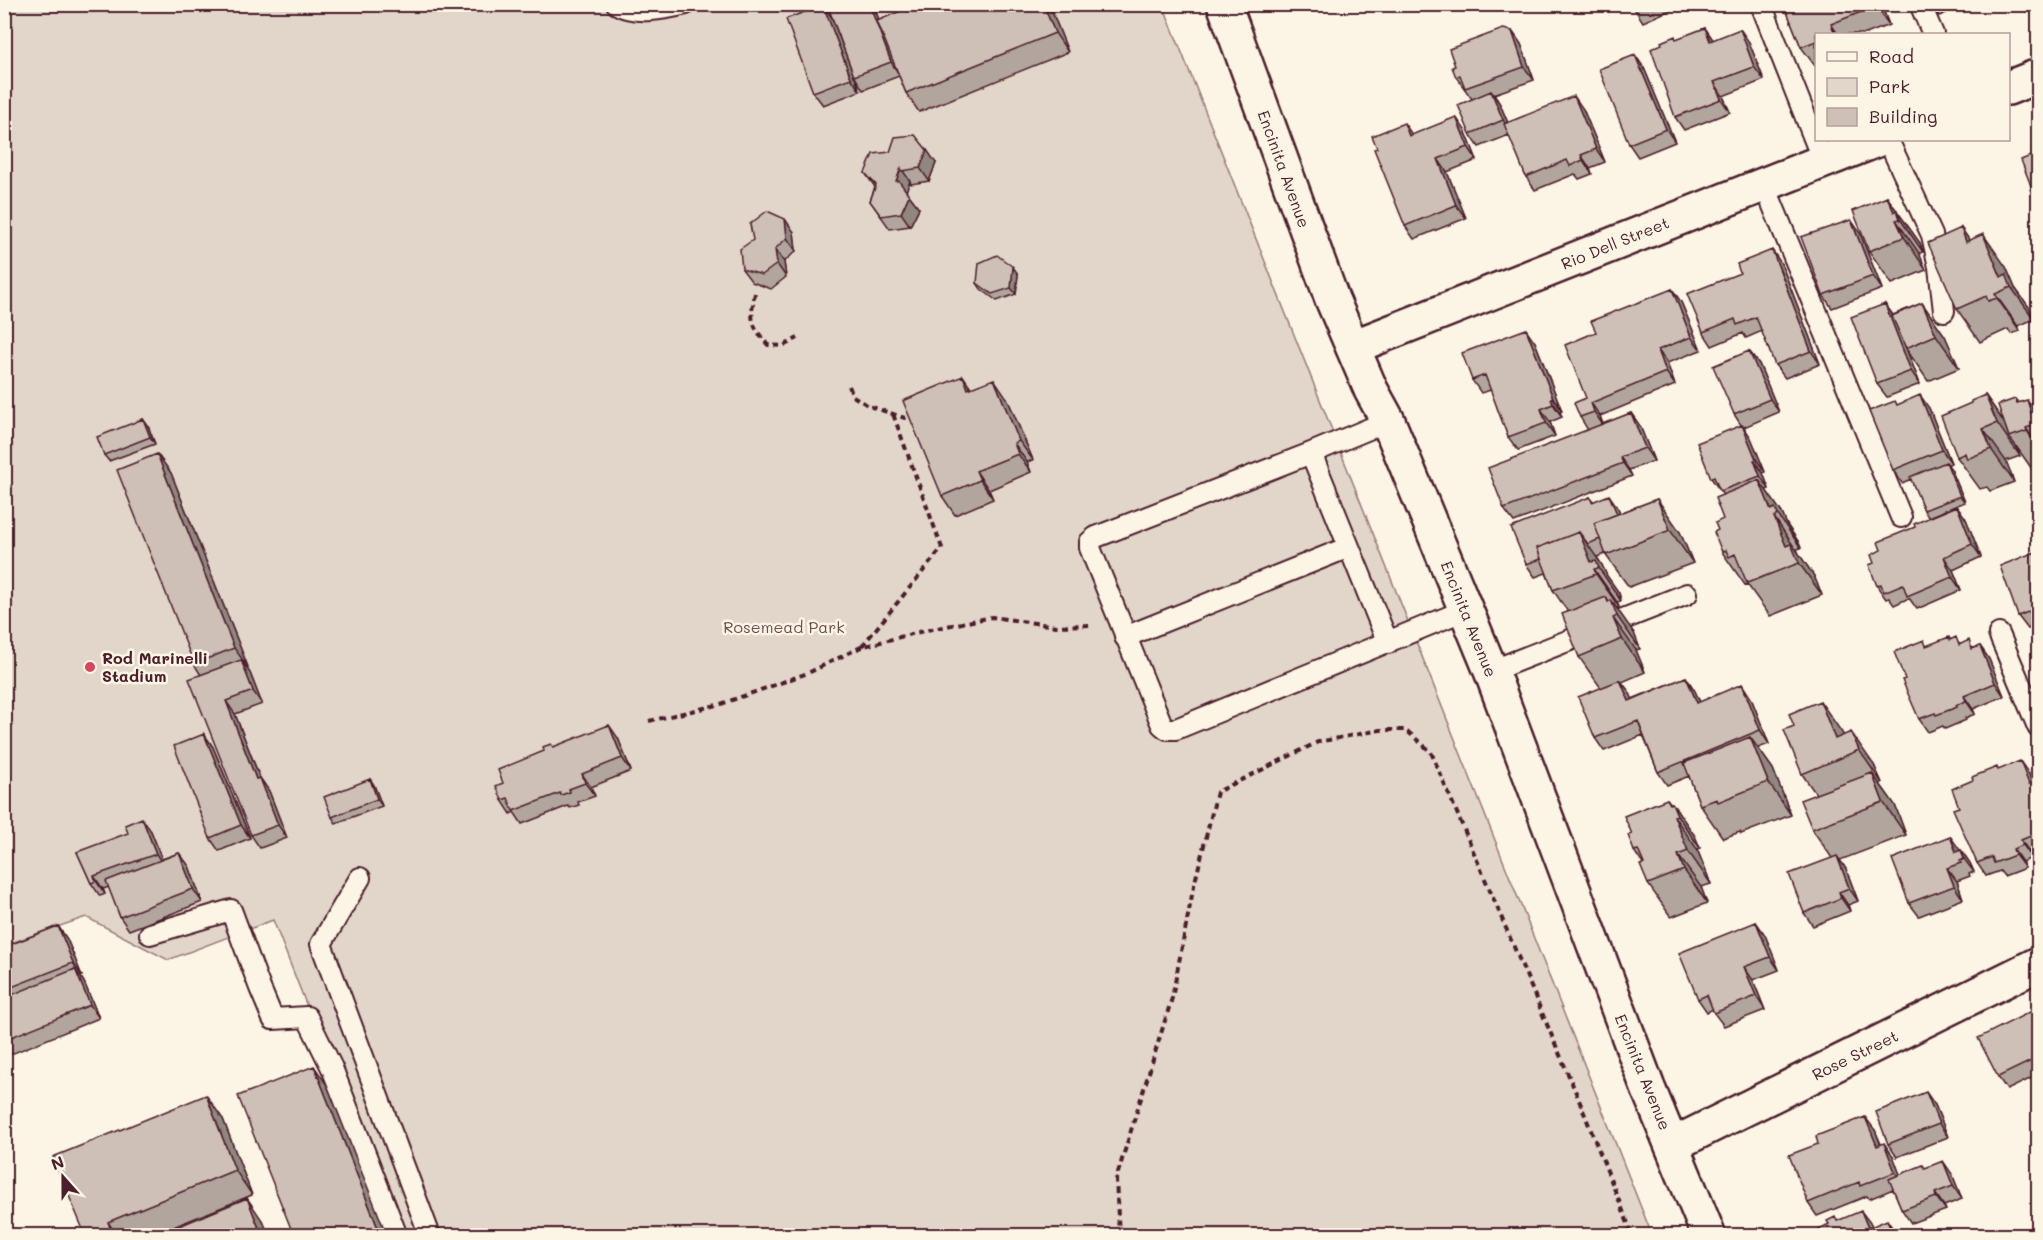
<svg xmlns="http://www.w3.org/2000/svg" width="2043" height="1240" font-family="Mali,sans-serif">
<style>
.green{fill:#e2d5ca;stroke:#967a7a;stroke-width:1.5}
.lines{fill:none;stroke-linecap:round;stroke-linejoin:round}
.lane-casing{stroke:#4a1f2b;stroke-width:24}
.street-casing{stroke:#4a1f2b;stroke-width:38}
.secondary-casing{stroke:#4a1f2b;stroke-width:38}
.path{stroke:#4a1f2b;stroke-width:4;stroke-dasharray:6 4.5;stroke-linecap:butt}
.lane{stroke:#fcf5e5;stroke-width:20}
.street{stroke:#fcf5e5;stroke-width:33}
.secondary{stroke:#fcf5e5;stroke-width:33}
.wall{fill:#b2a59d;stroke:#4a1f2b;stroke-width:1.5}
.shaded-wall{fill:#918680;stroke:#4a1f2b;stroke-width:1.5}
.building{fill:#cfc0b7;stroke:#4a1f2b;stroke-width:1.5}
.poi-dot{fill:#d1495b;stroke:#fcf5e5;stroke-width:2}
.labels{text-anchor:middle;stroke-width:5;stroke-linejoin:round;paint-order:stroke}
.street-label{font-size:16px;fill:#4a1f2b;stroke:#fcf5e5}
.park-label{font-size:16px;fill:#704c53;stroke:#fcf5e5}
.poi-label{font-size:16px;font-weight:bold;fill:#4a1f2b;stroke:#fcf5e5;text-anchor:start}
</style>
<rect width="100%" height="100%" fill="#fcf5e5"/>
<filter id="ink" filterUnits="userSpaceOnUse"><feTurbulence type="fractalNoise" baseFrequency=".0167" numOctaves="2"/><feDisplacementMap in="SourceGraphic" scale="12" xChannelSelector="R" yChannelSelector="G"/><feConvolveMatrix kernelMatrix="1 2 1 2 8 2 1 2 1" color-interpolation-filters="sRGB"/></filter>
<g filter="url(#ink)">
<path class="green" d="M4,5h1159l489,1230h-1255l-124,-315 -105,40 -82,-43 -81,28z"/>
<g class="lines">
<g class="lane-casing">
<path id="lane" d="M617,4c18,11 48,5 69,0
M1761,4l62,157
M1920,4l13,30
M1888,140l44,95 7,32 5,44
M1764,184l137,333
M1388,421l-77,32 -215,84 -6,5v6l72,177 5,4h9l289,-119
M1311,453l77,190
M1999,634l39,93
M1125,637l224,-90
M1491,671l196,-77
M360,878l-39,66 109,292
M150,934l81,-24 29,78 13,31 34,-2 25,51 65,168"/>
</g>
<g class="street-casing">
<path id="street" d="M2008,88l30,-12
M1353,347l524,-207
M1672,1145l366,-181"/>
</g>
<g class="secondary-casing">
<path id="secondary" d="M1224,4l108,295 39,91 17,31 103,250 157,417 61,148"/>
</g>
<path class="path" d="M755,293c-5,26 -5,31 13,52l15,1 15,-8
M849,386l4,10 16,10 36,12 8,-4
M862,646l80,-98 -49,-134
M649,721l72,-17 87,-31 53,-26 66,-17 65,-13 64,9 35,-1
M1119,1236l-3,-57 56,-181 21,-108 24,-98 101,-50 62,-12h26l25,22 146,343 56,141"/>
<use href="#lane" class="lane"/>
<use href="#street" class="street"/>
<use href="#secondary" class="secondary"/>
</g>
<path class="wall" d="M827,4h46l6,16 170,-16 19,48 -149,60 -13,-19 -7,-17 -36,14 -8,-13 5,14 -37,14 -10,-13 19,-74 15,41z
M1315,4h19l-15,6z
M1633,4h51l-41,18 -9,-14z
M1784,4h97l8,21 -23,9h-50v32h-1l-14,-19z
M1931,4h37l-29,12z
M1705,28l8,12 36,2 15,38 -41,16 7,16 -46,18 -9,-13 2,-78z
M1512,31l9,13 13,36 -40,14 6,10 8,19 75,-14 22,53 -15,6 2,6 -13,5 -4,-5 -40,16 -9,-13 -17,-42 -30,12 -9,-13 2,-35 -16,-22z
M1635,55l9,13 31,74 -37,15 -9,-13z
M1465,130l12,30 -30,12 19,46 -52,21 -9,-13 7,-91z
M936,163l-7,18 -18,3 -1,-3 -4,10 13,17 -9,18 -20,3 -20,-28 5,-14 -10,-14z
M1887,197l33,46 3,9 -4,1 7,17 -34,14 -23,-33z
M1851,220l9,13 22,56 -50,19 -9,-13z
M1961,228l8,12 37,27 9,21 14,19 5,12 -16,7 2,5 -9,3 -3,-5 -28,13 -23,-33z
M794,232l2,19 -12,11 2,15 -15,12 -19,-7 -10,-13z
M1781,263l39,101 -35,14 -10,-13 -13,-34 -16,7 -3,-5 -31,13 -9,-14z
M1018,274l-2,20 -19,7 -16,-12 -4,-6z
M1672,289l9,13 20,48 -34,13 8,22 -75,31 3,8 28,-11 9,13 14,35 -25,9 3,6 -118,46 -10,-13 84,-79 -8,-13 6,-19 10,-66z
M1922,303l23,33 14,32 -31,13 -21,-31 13,34 -33,13 -10,-13 8,-80 8,11z
M1535,342l27,69 -2,1 2,5 -12,5 5,14 -37,14 -10,-13 -17,-47 -10,3 -9,-13z
M1749,351l10,13 20,48 -35,15 7,11 14,34 -2,1 6,16 -3,1 16,23 5,12 11,16 3,7 -4,1 2,5 15,22 8,19 -52,21 -23,-32 -2,1 -23,-33 -4,-22 5,-11v-24l-12,-17 30,-53 -7,-11z
M963,376l8,12 36,10 26,62 -6,2 4,10 -42,18 4,9 -38,16 -13,-19z
M1985,395l19,27 11,-23 3,3 20,15v50l-6,2 -16,-23 4,10 -14,5 8,21 -24,9 -3,-4 -7,2 -23,-32 14,-54z
M1895,401l2,4 32,3 22,55 -4,2 4,4 14,33 -37,15 -4,-7 -13,-31 -9,4 -9,-13z
M143,419l5,7 7,18 -46,17 -5,-6z
M157,454l14,19 77,194h-2l4,6 12,31 -27,10 25,64 9,13 18,47 -27,10 -9,-13 -50,-160 -7,-11z
M1590,497l3,4 25,7 2,5 37,-14 23,33 13,31 -64,24 -24,-33 -8,3 5,8 5,11 12,17 2,8 -4,1 2,5 -3,1 18,25 6,16 -4,1 9,22 -23,10 8,11 2,6 54,-22 9,14 5,11 51,-4 18,46 -11,4 15,21 18,46 -50,19 -1,-2 -17,6 -23,-33 -11,-29 -22,9 -9,-13 -15,-37 -39,16 -9,-13 6,-50 -22,-31 -11,-45 -15,-22 -7,-17 -11,4 -9,-13z
M1957,506l9,13 15,38 -28,13 8,20 -44,19 -8,-11 -15,7 -5,-7 -3,1 -9,-13 -3,-23 7,-13 34,-23z
M2038,556v69l-10,4 -10,-13z
M1950,639l10,5 14,4 6,-2 9,13 15,37 -31,13 2,5 -10,4 1,2 -21,9 -2,-3 -15,6 -9,-13 -14,-40 23,-33z
M204,734l9,13 37,91 -31,13 -9,-13z
M1844,735l30,30 8,18 -2,1 15,21 11,30 -66,25 6,9 12,32 -10,4 2,6 -37,15 -9,-13 28,-55 -20,-29 4,-35 -14,-20z
M618,738l13,33 -40,16 4,9 -17,6 1,3 -9,3 -2,-2 -46,18 -8,-12 -3,2 -9,-14 1,-17 50,-36z
M1999,770l30,4 3,8h3l3,5v63l-8,3 2,5 -10,4 3,6 -21,8 -4,-5 -14,5 -9,-13 -18,-56z
M370,779l4,6 8,21 -46,17 -4,-6z
M1667,799l4,5 1,-1 23,33 5,12 -3,1 14,35 -10,3 6,16 -36,14 -23,-33 -5,-20 -9,-13 -2,-17z
M151,831l11,28 17,-6 10,13 13,36 -73,28 -9,-13 -11,-30 -6,2 2,5 -5,2 -9,-13 -14,-31z
M1960,850h1l9,13 4,9 -5,2 1,2 -13,5 6,18 -44,17 -10,-13z
M1756,922l9,13 14,35 -26,10 12,30 -41,16 -10,-13 -1,-4 -6,3 -9,-13z
M58,926l9,13 15,37h-2l4,6 15,36 -95,39v-110z
M2038,1008v67l-31,15 -9,-13z
M1935,1105l13,32 -51,20 -9,-13z
M223,1119l29,76 -101,41h-65l-2,-4z
M1875,1130l6,14 12,12 7,19 25,-7 27,6 10,25 -18,7 2,4 -35,13 -9,-13 -9,-21 -24,10 -2,-3 -50,20 -9,-13z"/>
<path class="shaded-wall" d="M869,4h4l27,72 -9,-14z
M1043,4h6l19,48 -13,-19z
M1875,4h6l8,21 -13,-19z
M823,5l9,13 28,73 -9,-13z
M1831,24l7,10h-3z
M1705,28l9,13h-4z
M1740,29l9,13 15,38 -10,-13z
M1512,31l9,13 13,36 -10,-13z
M1635,55l9,13 31,74 -9,-13z
M1714,82l9,14 7,16 -9,-13z
M1491,91l9,13 12,29 -9,-13z
M1574,96l9,13 22,53 -9,-13z
M1456,117l9,13 12,30 -9,-13z
M1404,123l9,13h-4z
M927,150l9,13 -7,18 -9,-13z
M1581,155l9,13 2,6 -9,-14z
M1438,159l9,13 19,46 -10,-13z
M901,168l9,13 -5,13 -9,-13z
M909,195l10,13 -9,18 -9,-13z
M1887,197l33,46 3,9 -23,-33 -6,-7z
M785,219l9,13 2,19 -9,-13z
M1851,220l9,13 22,56 -9,-13z
M1896,220l23,33 7,17 -22,-33z
M1961,228l23,33 -18,-19z
M1983,234l23,33 9,21 14,19 5,12 -23,-32 -10,-10z
M775,249l9,13 2,15 -9,-13z
M1772,250l9,13 39,101 -9,-13z
M1013,267l5,7 -2,20 -5,-6z
M1672,289l9,13 20,48 -10,-13z
M1995,294l23,32 2,5 -23,-33z
M1922,303l23,33 14,32 -23,-33z
M1885,304l9,13 26,67 -9,-13z
M1526,329l9,13 27,69 -9,-13z
M1658,350l9,13 8,22 -9,-13z
M1749,351l10,13 20,48 -9,-13z
M963,376l13,19 -8,-6z
M994,379l13,19 26,62 -14,-19z
M1920,395l9,13 22,55 -9,-13z
M1985,395l23,33 1,9 7,9 4,10 -23,-33z
M1551,399l9,13 2,5 -9,-13z
M2027,400l11,17v13l-3,-5z
M1591,403l9,13 3,9 -9,-13z
M1541,409l9,13 5,14 -9,-13z
M1631,413l9,13 14,35 -9,-13z
M143,419l5,7 7,18 -5,-7z
M1742,425l9,13 14,34 -9,-13z
M2026,428l12,18v1l-11,-16z
M1983,429l23,32 8,21 -23,-33z
M1014,443l13,19 4,10 -13,-18z
M157,454l14,19 77,194 -14,-19z
M1620,457l9,13 3,6 -9,-13z
M1754,460l9,13 6,16 -9,-13z
M1946,462l5,7 14,33 -5,-6z
M976,471l13,19 4,9 -13,-19z
M1759,480l23,33 5,12 11,16 3,7 -23,-33 -7,-5z
M1609,495l9,13 12,30 -9,-13z
M1657,499l23,33 13,31 -23,-33z
M1957,506l9,13 15,38 -9,-13z
M1774,517l40,59 8,19 -23,-32 -13,-17z
M1579,532l23,33 5,11 12,17 2,8 -22,-33 -8,-6z
M1944,557l9,13 8,20 -9,-13z
M1594,569l23,33 2,5 -23,-33z
M1606,597l8,12 -3,-9 23,33 6,16 -23,-33 -9,-14z
M1613,618l23,32 9,22 -23,-33z
M1980,646l9,13 15,37 -9,-13z
M241,660l9,13 12,31 -9,-13z
M1686,677l9,14 11,25 -9,-13z
M1620,680l10,13 8,21 -9,-13z
M1742,684l9,14 18,46 -9,-14z
M1964,696l9,13 2,5 -9,-13z
M226,701l9,13 30,78 -9,-13z
M1820,701l23,33 8,20 -16,-15z
M609,725l9,13 13,33 -9,-13z
M1851,732l23,33 8,18 -23,-33z
M204,734l9,13 37,91 -9,-13z
M1750,737l23,32 18,46 -23,-33z
M2020,761l9,13 9,23 -9,-13z
M1872,773l23,32 11,30 -23,-33z
M582,774l9,13 4,9 -10,-13z
M260,778l9,13 18,47 -9,-13z
M370,779l4,6 8,21 -5,-7z
M1667,799l8,10 -3,-6 23,33 5,12 -23,-33z
M1674,816l23,33 14,35 -23,-33z
M142,818l9,13 14,36 -9,-13z
M1950,836l10,14 3,9 -7,-7z
M2021,840l9,13 2,5 -9,-13z
M2013,849l9,13 3,6 -10,-13z
M1961,850l9,13 4,9 -10,-13z
M179,853l10,13 13,36 -9,-13z
M1678,855l23,32 6,16 -23,-33z
M1837,856l9,13 12,32 -9,-13z
M1947,868l10,13 6,18 -9,-13z
M94,876l9,13 2,5 -9,-13z
M1839,892l9,13 2,6 -9,-13z
M1756,922l9,13 14,35 -9,-13z
M58,926l9,13 15,37 -9,-13z
M1744,967l9,13 12,30 -9,-14z
M75,969l9,13 15,36 -9,-13z
M314,1066l13,19 60,151h-6z
M1926,1092l9,13 13,32 -9,-13z
M206,1095l17,24 29,76 -17,-25z
M1865,1117l10,13 11,29 -9,-13z
M1884,1143l9,13 11,29 -9,-13z
M1943,1161l9,13 10,25 -9,-13z
M1935,1193l9,13 2,4 -10,-13z
M247,1198l17,25 5,13h-7z
M1861,1211l10,13 4,12 -7,-8z
M1887,1220l9,13 1,3h-4z
M108,1222l9,14h-4z"/>
<path class="building" d="M827,4h42l22,58 -37,14z
M917,4h126l12,29 -149,60 -29,-72z
M1633,4h11l-10,4z
M1784,4h91l1,2 -45,18 4,10h-19v7l-15,6z
M823,5l28,73 -38,14 -27,-73z
M1705,28l5,13 30,-12 14,38 -40,15 7,17 -46,18 -24,-68 11,-5 -1,-2 14,-6 1,3z
M1503,29l9,2 12,36 -59,21 -5,-13 -4,2 -4,-10 3,-1 -6,-17z
M1635,55l31,74 -37,15 -30,-75z
M1491,91l12,29 -33,14 -12,-29z
M1574,96l22,53 -15,6 2,5 -13,6 -3,-6 -41,17 -22,-53z
M1456,117l12,30 -30,12 18,46 -51,21 -31,-77 3,-1 -5,-12 32,-13 5,13z
M915,135l12,15 -7,18 -18,3 -1,-3 -5,13h3l10,14 -8,18 -20,3 -11,-15 6,-16 -11,-12 8,-19 17,-2 5,-15z
M2038,153v51l-17,-44z
M1887,197l7,15 3,-2 3,9 -4,1 8,17 -35,14 -16,-40z
M767,211l18,8 2,19 -12,11 2,15 -15,11 -20,-6 -2,-20 13,-9 -3,-16z
M1851,220l22,56 -50,19 -22,-58z
M1961,228l5,14 17,-8 18,43 5,-3 5,13 -16,7 2,4 -9,3 -2,-5 -29,13 -29,-66z
M1772,250l39,101 -36,14 -19,-48 -19,8 -2,-6 -32,13 -16,-38 53,-21 -3,-9z
M997,255l16,12 -2,21 -19,6 -15,-11 2,-20z
M1672,289l19,48 -33,13 8,22 -75,31 3,9 -14,5 -6,-14 12,-5 -21,-53 31,-13 -5,-11z
M1922,303l14,32 -30,13 -14,-32z
M1885,304l26,67 -34,13 -26,-67z
M1526,329l27,69 -2,1 2,5 -12,5 5,14 -38,14 -23,-62 -13,5 -10,-27z
M1749,351l21,48 -36,15 -21,-48z
M963,376l5,13 26,-10 25,62 -5,2 4,11 -42,17 4,9 -38,16 -39,-95z
M1920,395l22,55 -49,20 -24,-59 26,-10 2,4z
M1985,395l12,28 -14,6 8,20 -24,10 -2,-6 -8,4 -16,-41 30,-13v-2z
M2015,399l2,4 10,-3 8,25 -9,3 1,3 -18,6 -11,-32z
M1631,413l14,35 -25,9 3,6 -119,46 -16,-41z
M143,419l7,18 -46,18 -7,-18z
M1742,425l14,34 -2,1 6,16 -40,15 -6,-14 -3,1 -14,-35z
M157,454l77,194 -40,16 -77,-194z
M1946,462l14,34 -36,14 -14,-33z
M1759,480l12,30 4,-2 3,7 -4,2 12,29 5,-2 8,19 -52,20 -12,-29 -6,3 -3,-7 -4,2 -8,-20 4,-2 -3,-7 8,-4 -8,-21z
M1609,495l8,19 -23,9 6,16 -12,5 -9,-12 -42,16 4,11 -15,5 -15,-36 79,-31 2,5z
M1657,499l13,31 -64,25 -12,-32z
M1957,506l15,38 -28,13 8,20 -45,19 -4,-12 -19,8 -3,-8 -4,2 -8,-21 5,-2 -3,-8 10,-5 -3,-8 37,-15 -1,-3z
M1579,532l12,30 5,-1 3,7 -5,1 2,5 -43,16 -16,-42z
M2035,552l3,9v47l-20,8 -18,-50z
M1606,597l2,5 3,-2 6,16 -4,2 9,21 -43,18 -17,-43z
M1949,637l1,3 6,-3 3,8 10,-5 3,9 8,-3 15,37 -31,13 2,5 -10,4 1,2 -21,8 -1,-2 -16,6 -17,-39 3,-1 -11,-27 30,-12 2,6z
M241,660l12,31 -27,10 30,78 4,-1 18,47 -27,10 -62,-156z
M1686,677l11,26 45,-19 18,46 -102,42 -20,-51 -43,17 -17,-41 42,-17 9,21z
M1820,701l15,38 16,-7 8,18 -57,24 -18,-44 10,-4 -5,-12z
M609,725l13,33 -40,16 3,9 -16,6 1,3 -9,3 -1,-2 -47,18 -5,-13 -6,2 -6,-14 7,-3 -5,-13 46,-19 -1,-4 8,-3 2,3z
M204,734l37,91 -31,13 -36,-92z
M1750,737l18,45 -50,20 -1,-3 -17,6 -16,-42z
M2020,761l9,23 6,-2 3,9v42l-17,7 2,5 -10,4 2,6 -21,8 -2,-6 -15,6 -24,-54 6,-2 -7,-18 21,-9 -1,-3 25,-10 1,3z
M1872,773l11,29 -71,27 -12,-29z
M370,779l7,20 -45,18 -8,-20z
M1667,799l3,5 2,-1 5,12 -3,1 14,35 -10,4 6,15 -36,14 -8,-19 4,-1 -6,-14 -4,1 -6,-16 4,-1 -8,-18z
M142,818l14,36 -62,22 2,5 -5,2 -14,-31 51,-19 -3,-8z
M1950,836l6,16 5,-2 3,9 -4,2 1,2 -14,5 7,18 -45,17 -17,-44z
M179,853l14,36 -73,28 -14,-36z
M1837,856l12,32 -10,4 2,6 -37,15 -15,-39z
M1756,922l14,35 -26,10 12,29 -42,17 -7,-18 -9,4 -19,-46z
M58,926l15,37 -69,27v-43z
M75,969l15,36 -86,35v-42z
M2038,1008v65l-5,-13 -35,17 -20,-39z
M314,1066l67,170h-87l-56,-140z
M1926,1092l13,32 -51,20 -12,-32z
M206,1095l29,75 -127,52 5,14h-25l-2,-5 -2,1 -31,-75z
M2038,1095v13l-4,-10z
M1865,1117l12,29 7,-3 11,29 -35,14 -1,-4 -51,21 -19,-48 29,-11 -2,-8z
M1943,1161l10,25 -18,7 1,4 -34,13 -13,-31 34,-14 2,3z
M247,1198l15,38h-107z
M1861,1211l7,17 19,-8 6,16h-72l-2,-7 10,-5 -2,-3 8,-4 2,4z"/>
</g>
<circle class="poi-dot" cx="90" cy="667" r="6"/>
<g class="labels">
<g class="street-label">
<text transform="translate(1284 169) rotate(70)" y="6">Encinita Avenue</text>
<text transform="translate(1615 243) rotate(-22)" y="6">Rio Dell Street</text>
<text transform="translate(1469 619) rotate(68)" y="6">Encinita Avenue</text>
<text transform="translate(1855 1055) rotate(-26)" y="6">Rose Street</text>
<text transform="translate(1643 1072) rotate(68)" y="6">Encinita Avenue</text>
</g>
<g class="park-label">
<text x="784" y="633">Rosemead Park</text>
</g>
<g class="poi-label">
<text x="102" y="664">Rod Marinelli<tspan x="102" dy="18">Stadium</tspan></text>
</g>
</g>
<rect width="2043" height="1240" fill="none" stroke="#fcf5e5" stroke-width="24"/>
<rect x="12" y="12" width="2019" height="1216" fill="none" stroke="#4a1f2b" stroke-width="2" filter="url(#ink)"/>
<rect x="1815" y="33" width="195" height="108" fill="#fcf5e5" stroke="#b59f9b" stroke-width="1.5"/>
<rect x="1827" y="52" width="30" height="9" fill="#fcf5e5" stroke="#b59f9b" stroke-width="1.5"/>
<text x="1869" y="63" font-size="18" fill="#4a1f2b">Road</text>
<rect x="1827" y="78" width="30" height="18" fill="#e2d5ca" stroke="#b59f9b" stroke-width="1.5"/>
<text x="1869" y="93" font-size="18" fill="#4a1f2b">Park</text>
<rect x="1827" y="108" width="30" height="18" fill="#cfc0b7" stroke="#b59f9b" stroke-width="1.5"/>
<text x="1869" y="123" font-size="18" fill="#4a1f2b">Building</text>
<g transform="translate(63 1177) rotate(339)" stroke="#fcf5e5" stroke-width="4.5" paint-order="stroke">
<path d="M0-4.5L10 22L0 15L-10 22Z" fill="#4a1f2b"/>
<text y="-9" font-size="16" font-weight="bold" text-anchor="middle" fill="#4a1f2b">N</text>
</g>
</svg>
